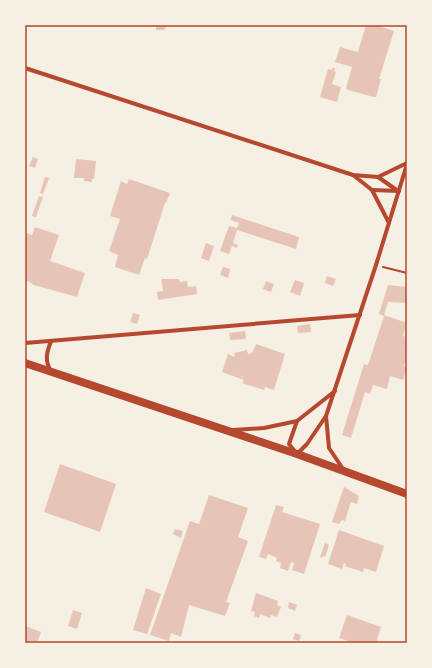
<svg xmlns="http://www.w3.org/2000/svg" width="432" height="668" font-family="'Golos Text',sans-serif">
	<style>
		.building { fill: #e6c5b7 }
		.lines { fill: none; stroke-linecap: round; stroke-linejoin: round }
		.path { stroke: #b5482f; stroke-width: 2 }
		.minor { stroke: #b5482f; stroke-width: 4 }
		.secondary { stroke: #b5482f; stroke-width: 8 }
		.neatline { fill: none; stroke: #b5482f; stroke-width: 1.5 }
	</style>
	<rect width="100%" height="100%" fill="#f6efe4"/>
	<!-- building -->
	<g class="building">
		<path d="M156 25H166V27L164 30H156Z"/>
		<path d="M366 25H376L394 31 379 79H381L376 97H374L348 90 346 88 352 67 335 62 340 47 358 52Z"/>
		<path d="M332 68H335L334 71 336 72 332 84 341 87 337 102 320 97 328 69 332 70Z"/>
		<path d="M33 157 38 159 35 168 29 166Z"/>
		<path d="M76 159 96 161 94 179H92V182L84 181V178H74Z"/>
		<path d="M45 177 49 178 43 194 40 193Z"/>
		<path d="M129 179 170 193 166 203H165L147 259 145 258 139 275 115 267 118 255 109 251 120 219 110 216 121 181 127 184Z"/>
		<path d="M39 196 43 197 36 217 32 216Z"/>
		<path d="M232 215 299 237 296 249 237 230 233 243 238 245 237 248 232 246 229 254 220 251 229 226 237 228 239 223 231 220Z"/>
		<path d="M35 227 59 235 50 261 85 273 77 297 34 285 28 281 25 284V240L27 233 32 235Z"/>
		<path d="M206 243 214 246 209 261 201 258Z"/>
		<path d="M223 267 230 269 228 278 220 275Z"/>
		<path d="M327 276 336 279 333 286 325 283Z"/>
		<path d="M161 279H179L180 282 187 281 188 287 196 286 197 294 158 300 157 292 163 291Z"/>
		<path d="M295 280 304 283 300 296 290 292Z"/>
		<path d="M266 281 274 284 271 292 263 289Z"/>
		<path d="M388 285 407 287V303L388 302 384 315 407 323 403 336 407 337V355L404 366 407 368 403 380 390 376 387 389 373 385 370 394 365 392 351 438 342 435 364 364 368 365 384 316 379 314Z"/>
		<path d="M133 313 140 315 137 324 130 322Z"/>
		<path d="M310 324 311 332 298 333 297 326Z"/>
		<path d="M245 331 246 339 230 340 229 333Z"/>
		<path d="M256 344 285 354 274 390 265 387 264 390 242 383 244 380 222 372 228 354 235 357 234 353 247 350 248 354 252 353Z"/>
		<path d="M60 464 116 484 100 532 44 512Z"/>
		<path d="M344 487 359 496 357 504 351 502 345 521 342 520 339 524 332 522Z"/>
		<path d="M209 495 248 508 238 537 248 541 226 602 230 603 225 616 189 605 181 637 171 633 169 641 150 635 190 521 199 524Z"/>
		<path d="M276 505 284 507 282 512 320 524 304 574 292 570 294 563 291 562 288 571 280 568 281 563 276 561 277 558 268 554 266 559 259 557Z"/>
		<path d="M175 529 183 531 181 538 173 534Z"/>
		<path d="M339 530 384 546 376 572 364 568 363 572 345 566 346 564 344 563 342 569 328 564Z"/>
		<path d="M325 543 329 545 325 557 323 556 322 558 320 557Z"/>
		<path d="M146 588 161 594 147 634 133 630Z"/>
		<path d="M256 593 278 601 277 605 281 607 277 617 271 615 270 618 260 614 259 618 254 616 255 612 251 611Z"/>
		<path d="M289 602 297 605 295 611 288 608Z"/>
		<path d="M73 610 82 613 77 629 68 626Z"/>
		<path d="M347 615 381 627 376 643H355L339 638Z"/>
		<path d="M25 626 41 632 37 643H25Z"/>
		<path d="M295 633 301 635 299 641 293 639Z"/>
	</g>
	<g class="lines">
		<!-- path -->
		<path class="path" d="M383 267 407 273"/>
		<!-- minor -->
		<g class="minor">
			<path d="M25 68 353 175 378 177 407 163"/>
			<path d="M353 175 372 190 389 223"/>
			<path d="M378 177 398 191"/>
			<path d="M372 190 399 191"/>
			<path d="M25 343 360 315"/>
			<path d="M51 371C44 360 47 352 51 341"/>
			<path d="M297 421 289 444 297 454 307 444 326 416"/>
			<path d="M233 430 264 428 297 421 335 391"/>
			<path d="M343 469 329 448 326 416 376 265 407 164"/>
		</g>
		<!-- secondary -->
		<path class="secondary" d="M25 363 297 454 407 494"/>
	</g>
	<!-- border -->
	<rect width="432" height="668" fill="none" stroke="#f6efe4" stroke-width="52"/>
	<rect x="26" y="26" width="380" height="616" class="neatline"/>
</svg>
